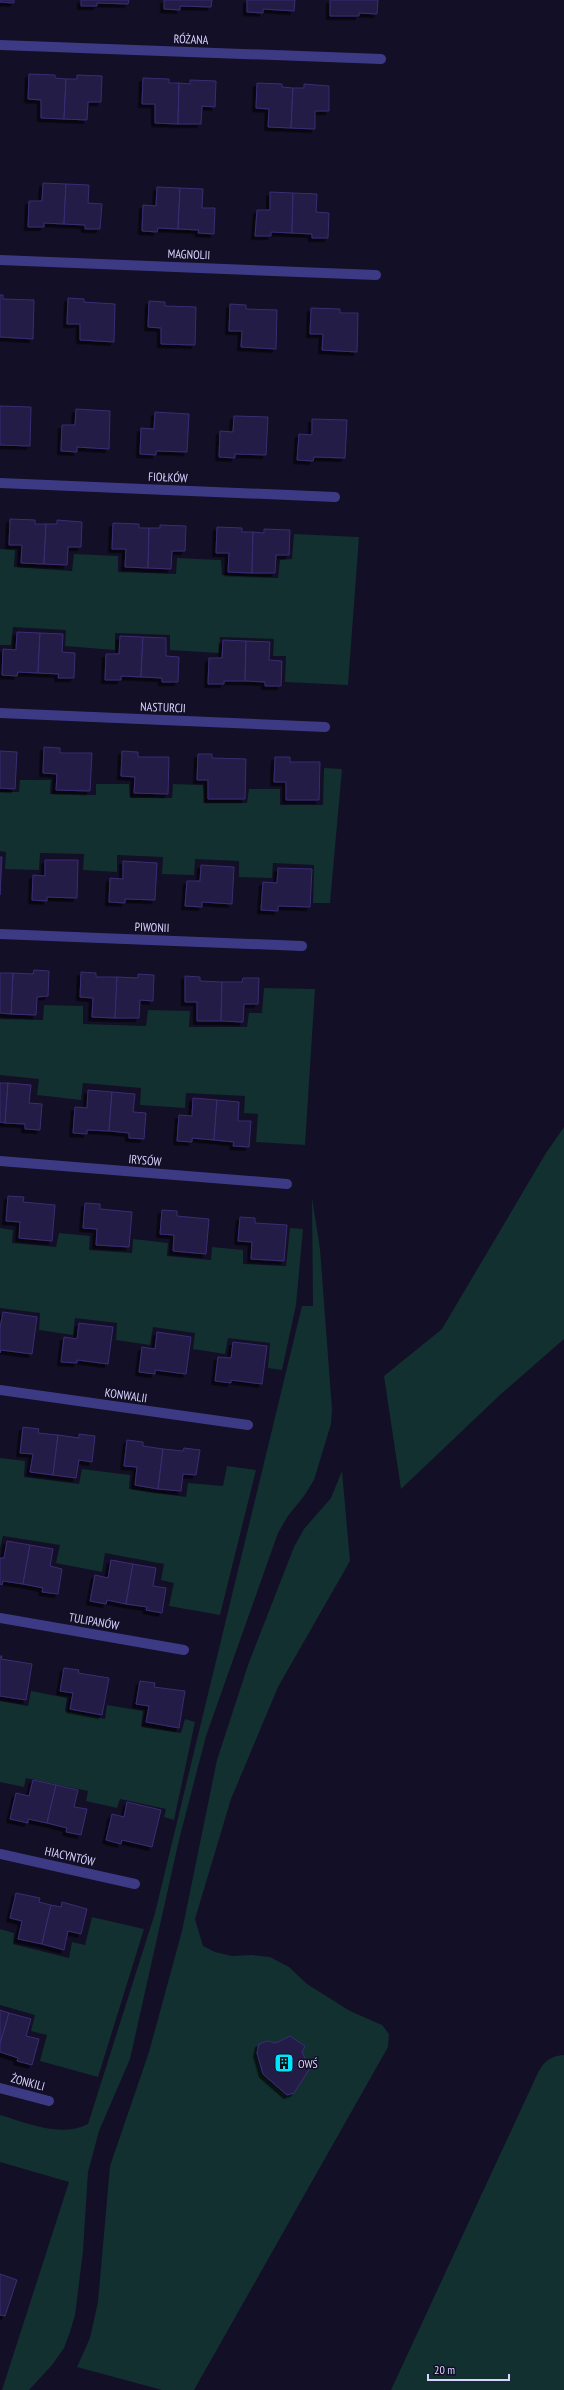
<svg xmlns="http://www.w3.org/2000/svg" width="564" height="2390" font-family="'PT Sans Narrow',sans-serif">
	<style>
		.green { fill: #12302f }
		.building { fill: #241b47; stroke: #3b2d73; filter: url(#shadow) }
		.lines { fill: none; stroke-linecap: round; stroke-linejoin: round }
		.street { stroke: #3d3a85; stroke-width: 10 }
		.labels { text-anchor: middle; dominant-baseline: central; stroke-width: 3; stroke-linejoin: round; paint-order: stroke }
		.street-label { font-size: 12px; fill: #d9d4ff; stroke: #130f26 }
		.poi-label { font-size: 12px; fill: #d9d4ff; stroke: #130f26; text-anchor: start }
	</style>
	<defs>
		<filter id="shadow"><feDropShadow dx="-3.5" dy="3.5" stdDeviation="0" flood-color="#0009"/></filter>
	</defs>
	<rect width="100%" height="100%" fill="#130f26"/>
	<!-- green -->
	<g class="green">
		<path d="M294 534 359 537 348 685 285 682 286 656H273L274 639 220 637 219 653 170 650V635L115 633V650L65 646 66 630 13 627 11 645H0V549L15 550 14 567 72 571 74 554 118 556V572L176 574 177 558 221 560 222 575 278 578 280 560 292 559Z"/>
		<path d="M324 768 342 769 330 903H313L314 865 273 863 272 878 239 877V861L195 859 194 875 162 874 163 857 117 855V872L83 870 84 854 40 853 39 870 5 869 6 852 0 851V792H19L20 780H51L50 794 96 795V784H129L130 798H172L173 784 203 785 204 803H247L249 789H280V805H323Z"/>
		<path d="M264 988 315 989 305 1145 256 1142 258 1114 244 1113 245 1096 186 1093 185 1108 140 1105 141 1088 83 1083 81 1100 37 1095 39 1079 0 1075V1019L43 1020 44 1005 83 1006V1024L146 1026 148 1010 190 1011 189 1027H247L249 1013H262Z"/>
		<path d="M564 1127V1339L501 1394 401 1489 384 1376 442 1329 546 1153Z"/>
		<path d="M312 1198 320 1249 332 1409 331 1424 314 1480 304 1496 288 1516 278 1533 206 1736 179 1840 130 2059 99 2131 88 2172 83 2251 75 2315 70 2332 64 2348 52 2365 29 2390H2L69 2182 0 2162V2115C28 2123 60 2138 88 2124L155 1913 302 1306H313Z"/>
		<path d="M0 1228 13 1230 12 1243 56 1247 59 1233 90 1236 89 1250 132 1253 133 1239 168 1243 167 1256 211 1260 212 1247 243 1250V1264L286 1266 290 1228 303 1229 296 1305 282 1370 268 1368 270 1343 228 1338 225 1354 193 1349 195 1333 153 1327 150 1345 116 1340 117 1323 75 1318 73 1335 39 1330 40 1313 0 1308Z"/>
		<path d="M0 1458 25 1461 24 1477 79 1484 82 1469 130 1475 129 1489 186 1497 188 1483 223 1486 227 1466 256 1470 220 1615 169 1606 174 1583 161 1580 164 1564 105 1553 102 1572 56 1563 60 1545 3 1536 0 1548Z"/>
		<path d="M342 1471 350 1561 278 1687 231 1799 195 1919 203 1946 215 1952 232 1956 252 1955 270 1957 289 1967 307 1984 350 2011 382 2025 389 2034 388 2047 194 2390H162L77 2367 90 2338 98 2302 110 2166 149 2052 182 1931 217 1760 248 1665 294 1547 304 1529 331 1498Z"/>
		<path d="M31 1691 67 1698 65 1711 105 1719 107 1705 143 1711 141 1727 181 1733 185 1719 195 1722 174 1820 164 1817 166 1809 120 1799 117 1808 86 1801 88 1791 26 1778 24 1787 0 1782V1701L28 1706Z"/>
		<path d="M92 1917 144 1929 98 2077 40 2061 47 2035 31 2031 35 2015 0 2005V1929L14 1933 13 1944 69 1958 72 1942 85 1945Z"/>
		<path d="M564 2055V2390H391L536 2077C542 2064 548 2056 564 2055Z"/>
	</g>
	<!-- building -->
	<g class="building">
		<path d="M0 0H14V3L0 2Z"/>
		<path d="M81 0H129L128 4 97 3V6H81Z"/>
		<path d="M164 0H212L211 7 180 6V10L164 9Z"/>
		<path d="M247 0H295L294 11 263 9V13L247 12Z"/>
		<path d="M330 0H378L377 14 359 13V16H330Z"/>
		<path d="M29 74 55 75V78L66 79 64 119 41 118V100L28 99Z"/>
		<path d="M77 75 102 76 101 102H88L87 120 64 119 66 79H77Z"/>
		<path d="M143 78 169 79V83H179L178 124 155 123V104H142Z"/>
		<path d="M190 80 216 81 215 107 202 106 201 124H178L179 83 190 84Z"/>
		<path d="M257 83 282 84V87L293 88 291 128 268 127 269 109 256 108Z"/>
		<path d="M304 84 329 86V111H315V129L291 128 293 88H304Z"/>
		<path d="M43 183 66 184 64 224 44 223V227H28L29 201H42Z"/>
		<path d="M66 184 89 185 88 203 102 204 100 229H85V225L64 224Z"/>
		<path d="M157 187 180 188 178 229 158 228 157 232 142 231 143 205 156 206Z"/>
		<path d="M180 188 203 189 202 208H215L214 234 198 233 199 230 178 229Z"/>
		<path d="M270 192 293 193 292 233 271 232V236H255L257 210H270Z"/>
		<path d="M293 193 317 194 316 212 329 213 328 238H312V234L292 233Z"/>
		<path d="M0 295H3V299L34 300 33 339 0 337Z"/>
		<path d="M68 298 84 299V302L115 304 114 342 80 340V324H67Z"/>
		<path d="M149 301 165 302V306L196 307 195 345 161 344V328L148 327Z"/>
		<path d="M230 304 246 305V309L277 310 276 349 241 347 242 331H229Z"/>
		<path d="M311 308 340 309V313H358L357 352 322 350 323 334H310Z"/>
		<path d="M0 406 31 407 30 446 0 445Z"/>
		<path d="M76 409 110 411 109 449 77 447V452L61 451 62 425H75Z"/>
		<path d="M155 412 189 414 187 452 156 451V455L140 454 141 428 154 429Z"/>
		<path d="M234 416 268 417 266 455 235 454V458L219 457 220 431 233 432Z"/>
		<path d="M312 419 347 420 345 458 314 457 313 461 297 460 299 434 312 435Z"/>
		<path d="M10 519 35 520V524H46L44 564 21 563 22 545H9Z"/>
		<path d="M57 520 82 522 81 547H68L67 565 44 564 46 524H57Z"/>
		<path d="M113 523 139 524V528H149L148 568 125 567 126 549H112Z"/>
		<path d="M160 525 186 526 185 551H172L171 569 148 568 149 528H160Z"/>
		<path d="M217 527 242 528V532H253L252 573 228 572 229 553H216Z"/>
		<path d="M264 529 290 530 289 555H276L275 573H252L253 532 264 533Z"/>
		<path d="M17 632 40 633 38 673 18 672 17 676 2 675 3 649 16 650Z"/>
		<path d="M40 633 63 634 62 652 75 653 74 678H58L59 674 38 673Z"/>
		<path d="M120 636 143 637 141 677 121 676V680H105L106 654H119Z"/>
		<path d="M143 637 166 638V656L179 657 178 682H162V678L141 677Z"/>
		<path d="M223 640 246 641 245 681H224V684H208L209 658H222Z"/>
		<path d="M246 641 270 642 269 660 282 661 281 686H265V682L245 681Z"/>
		<path d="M44 747 60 748V753H92L90 791 56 790 57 774 43 773Z"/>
		<path d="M0 751 17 752 15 789 0 788Z"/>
		<path d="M122 751 138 752V757H169L168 794 134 793 135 777 121 776Z"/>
		<path d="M198 754H212V758L246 759 245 799H208V780H197Z"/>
		<path d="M275 757H290V762H320L319 800H286V782H274Z"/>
		<path d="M0 857H2L0 895Z"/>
		<path d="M45 860H78L77 898 47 897V901L32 900 33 875 45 876Z"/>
		<path d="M123 861 157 863 155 900 125 899V903L109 902 110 878 123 879Z"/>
		<path d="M201 865 234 867 232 904 202 902V907L185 906 187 881H200Z"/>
		<path d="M278 868 312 869 310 907 278 906V911L261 910 263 882 277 883Z"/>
		<path d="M34 970 49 971 48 996 37 997 36 1015 11 1014 13 973 33 974Z"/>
		<path d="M81 972 96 973V977H117L115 1018 92 1017 93 998 80 997Z"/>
		<path d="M0 973H13L11 1014 0 1013Z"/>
		<path d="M138 974 154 975 153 1001 140 1000 139 1018H115L117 977 138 978Z"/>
		<path d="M185 976 200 977V981L222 982 221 1021H197V1002H185Z"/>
		<path d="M243 978H259L258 1004H244L243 1022 221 1021 222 982H242Z"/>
		<path d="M0 1083H8L5 1123 0 1122Z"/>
		<path d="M8 1083 31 1085 29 1103 42 1104 40 1130 25 1129V1124L5 1123Z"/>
		<path d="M88 1090 112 1092 109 1131 87 1130V1134L73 1133 75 1107 87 1108Z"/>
		<path d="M112 1092 135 1094 133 1112 146 1113 144 1139 129 1138V1133L109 1131Z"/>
		<path d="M193 1098 217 1100 214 1140 192 1138V1142L177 1141 179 1115 192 1116Z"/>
		<path d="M217 1100 239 1102 238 1121H251L249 1147 233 1146 234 1142 214 1140Z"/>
		<path d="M8 1196 24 1197 23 1202 55 1205 52 1241 19 1238 20 1222 6 1221Z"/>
		<path d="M85 1203 100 1204V1209L132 1212 129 1247 96 1245 97 1229 83 1228Z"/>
		<path d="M162 1210 177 1211V1216L209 1219 206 1254 173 1251 174 1235 160 1234Z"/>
		<path d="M240 1217 255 1218V1223L287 1225 284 1261 251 1259 252 1242 238 1241Z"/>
		<path d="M3 1312 37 1317 32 1354 1 1350 0 1353V1328Z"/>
		<path d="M79 1323 113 1327 108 1364 77 1360V1363L61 1362 64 1337 77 1339Z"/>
		<path d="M157 1332 191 1337 186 1374 155 1370V1374L139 1372 142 1347 155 1349Z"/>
		<path d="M233 1342 267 1346 262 1384 231 1380V1383L215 1381 218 1357 231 1358Z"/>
		<path d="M23 1427 39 1429 38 1433 58 1435 53 1475 30 1472 33 1454 20 1453Z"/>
		<path d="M79 1434 95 1436 92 1462 79 1460 76 1478 53 1475 58 1435 79 1438Z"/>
		<path d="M127 1440 143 1442V1446L163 1449 158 1489 135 1485 137 1467 124 1466Z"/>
		<path d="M184 1448 200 1450 196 1475 183 1474 181 1491 158 1489 163 1449 183 1451Z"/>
		<path d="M7 1541 30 1545 23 1584 3 1581 2 1585 0 1584V1558H4Z"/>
		<path d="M30 1545 53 1549 50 1566 62 1569 58 1594 42 1592 43 1588 23 1584Z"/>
		<path d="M111 1560 133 1564 126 1604 107 1600 106 1604 90 1601 95 1575 108 1578Z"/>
		<path d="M133 1564 156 1568 153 1586 166 1588 162 1613 146 1610 147 1607 126 1604Z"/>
		<path d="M0 1656H2L1 1659 32 1664 26 1700 0 1696Z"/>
		<path d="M64 1668 79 1670 78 1673 109 1678 102 1715 70 1709 73 1693 60 1691Z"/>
		<path d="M140 1681 155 1683 154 1687 185 1691 179 1728 146 1722 149 1706 136 1704Z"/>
		<path d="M33 1780 56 1785 47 1823 28 1819V1823L10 1819 16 1793 29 1796Z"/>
		<path d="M56 1785 78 1790 74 1807 87 1809 81 1835 66 1832 67 1828 47 1823Z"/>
		<path d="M127 1802 161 1810 152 1847 122 1840 121 1844 106 1840 112 1814 124 1817Z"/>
		<path d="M16 1893 40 1898 39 1902 51 1905 42 1944 18 1939 22 1921 10 1918Z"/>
		<path d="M62 1902 87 1909 81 1934 68 1931 64 1950 42 1944 51 1905 61 1907Z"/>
		<path d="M0 2010 9 2013 0 2044Z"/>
		<path d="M9 2013 31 2019 26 2036 39 2039 32 2065 17 2061 18 2058 0 2052V2044Z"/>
		<path d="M290 2036 305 2046 302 2052 310 2068 294 2093 287 2095 263 2074 257 2053 259 2044 267 2041 276 2043Z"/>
		<path d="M0 2274 17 2280 5 2316 0 2315Z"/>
	</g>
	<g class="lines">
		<!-- street -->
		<g class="street">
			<path d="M0 45 381 59"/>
			<path d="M0 260 376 275"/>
			<path d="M0 483 335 497"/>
			<path d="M0 713 325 727"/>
			<path d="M0 934 302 946"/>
			<path d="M0 1161 287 1184"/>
			<path d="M0 1390 248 1425"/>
			<path d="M0 1618 184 1650"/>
			<path d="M0 1854 135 1884"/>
			<path d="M0 2088 49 2101"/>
		</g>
	</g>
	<!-- icons -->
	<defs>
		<g id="building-square" transform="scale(1)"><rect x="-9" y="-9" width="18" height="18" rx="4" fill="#00e5ff" stroke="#130f26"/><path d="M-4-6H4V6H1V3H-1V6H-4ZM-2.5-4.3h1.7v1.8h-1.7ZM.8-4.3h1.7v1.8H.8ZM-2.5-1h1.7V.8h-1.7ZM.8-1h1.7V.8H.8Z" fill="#111"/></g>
	</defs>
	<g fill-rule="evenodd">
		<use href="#building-square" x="284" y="2063"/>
	</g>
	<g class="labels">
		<!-- street labels -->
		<g class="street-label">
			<text transform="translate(191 39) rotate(2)">RÓŻANA</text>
			<text transform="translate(189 254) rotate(2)">MAGNOLII</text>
			<text transform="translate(168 477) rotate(2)">FIOŁKÓW</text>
			<text transform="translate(163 707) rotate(2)">NASTURCJI</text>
			<text transform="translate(152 927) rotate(2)">PIWONII</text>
			<text transform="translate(145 1160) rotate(5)">IRYSÓW</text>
			<text transform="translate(126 1395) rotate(8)">KONWALII</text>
			<text transform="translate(94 1621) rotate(10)">TULIPANÓW</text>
			<text transform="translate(70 1856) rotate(13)">HIACYNTÓW</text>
			<text transform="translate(28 2082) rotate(15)">ŻONKILI</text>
		</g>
		<!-- poi labels -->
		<g class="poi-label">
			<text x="298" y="2063">OWŚ</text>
		</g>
	</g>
	<!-- scale -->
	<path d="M428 2374v6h81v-6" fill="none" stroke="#d9d4ff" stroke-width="2"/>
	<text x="434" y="2374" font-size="12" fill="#d9d4ff" stroke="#130f26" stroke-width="3" paint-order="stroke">20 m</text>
</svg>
